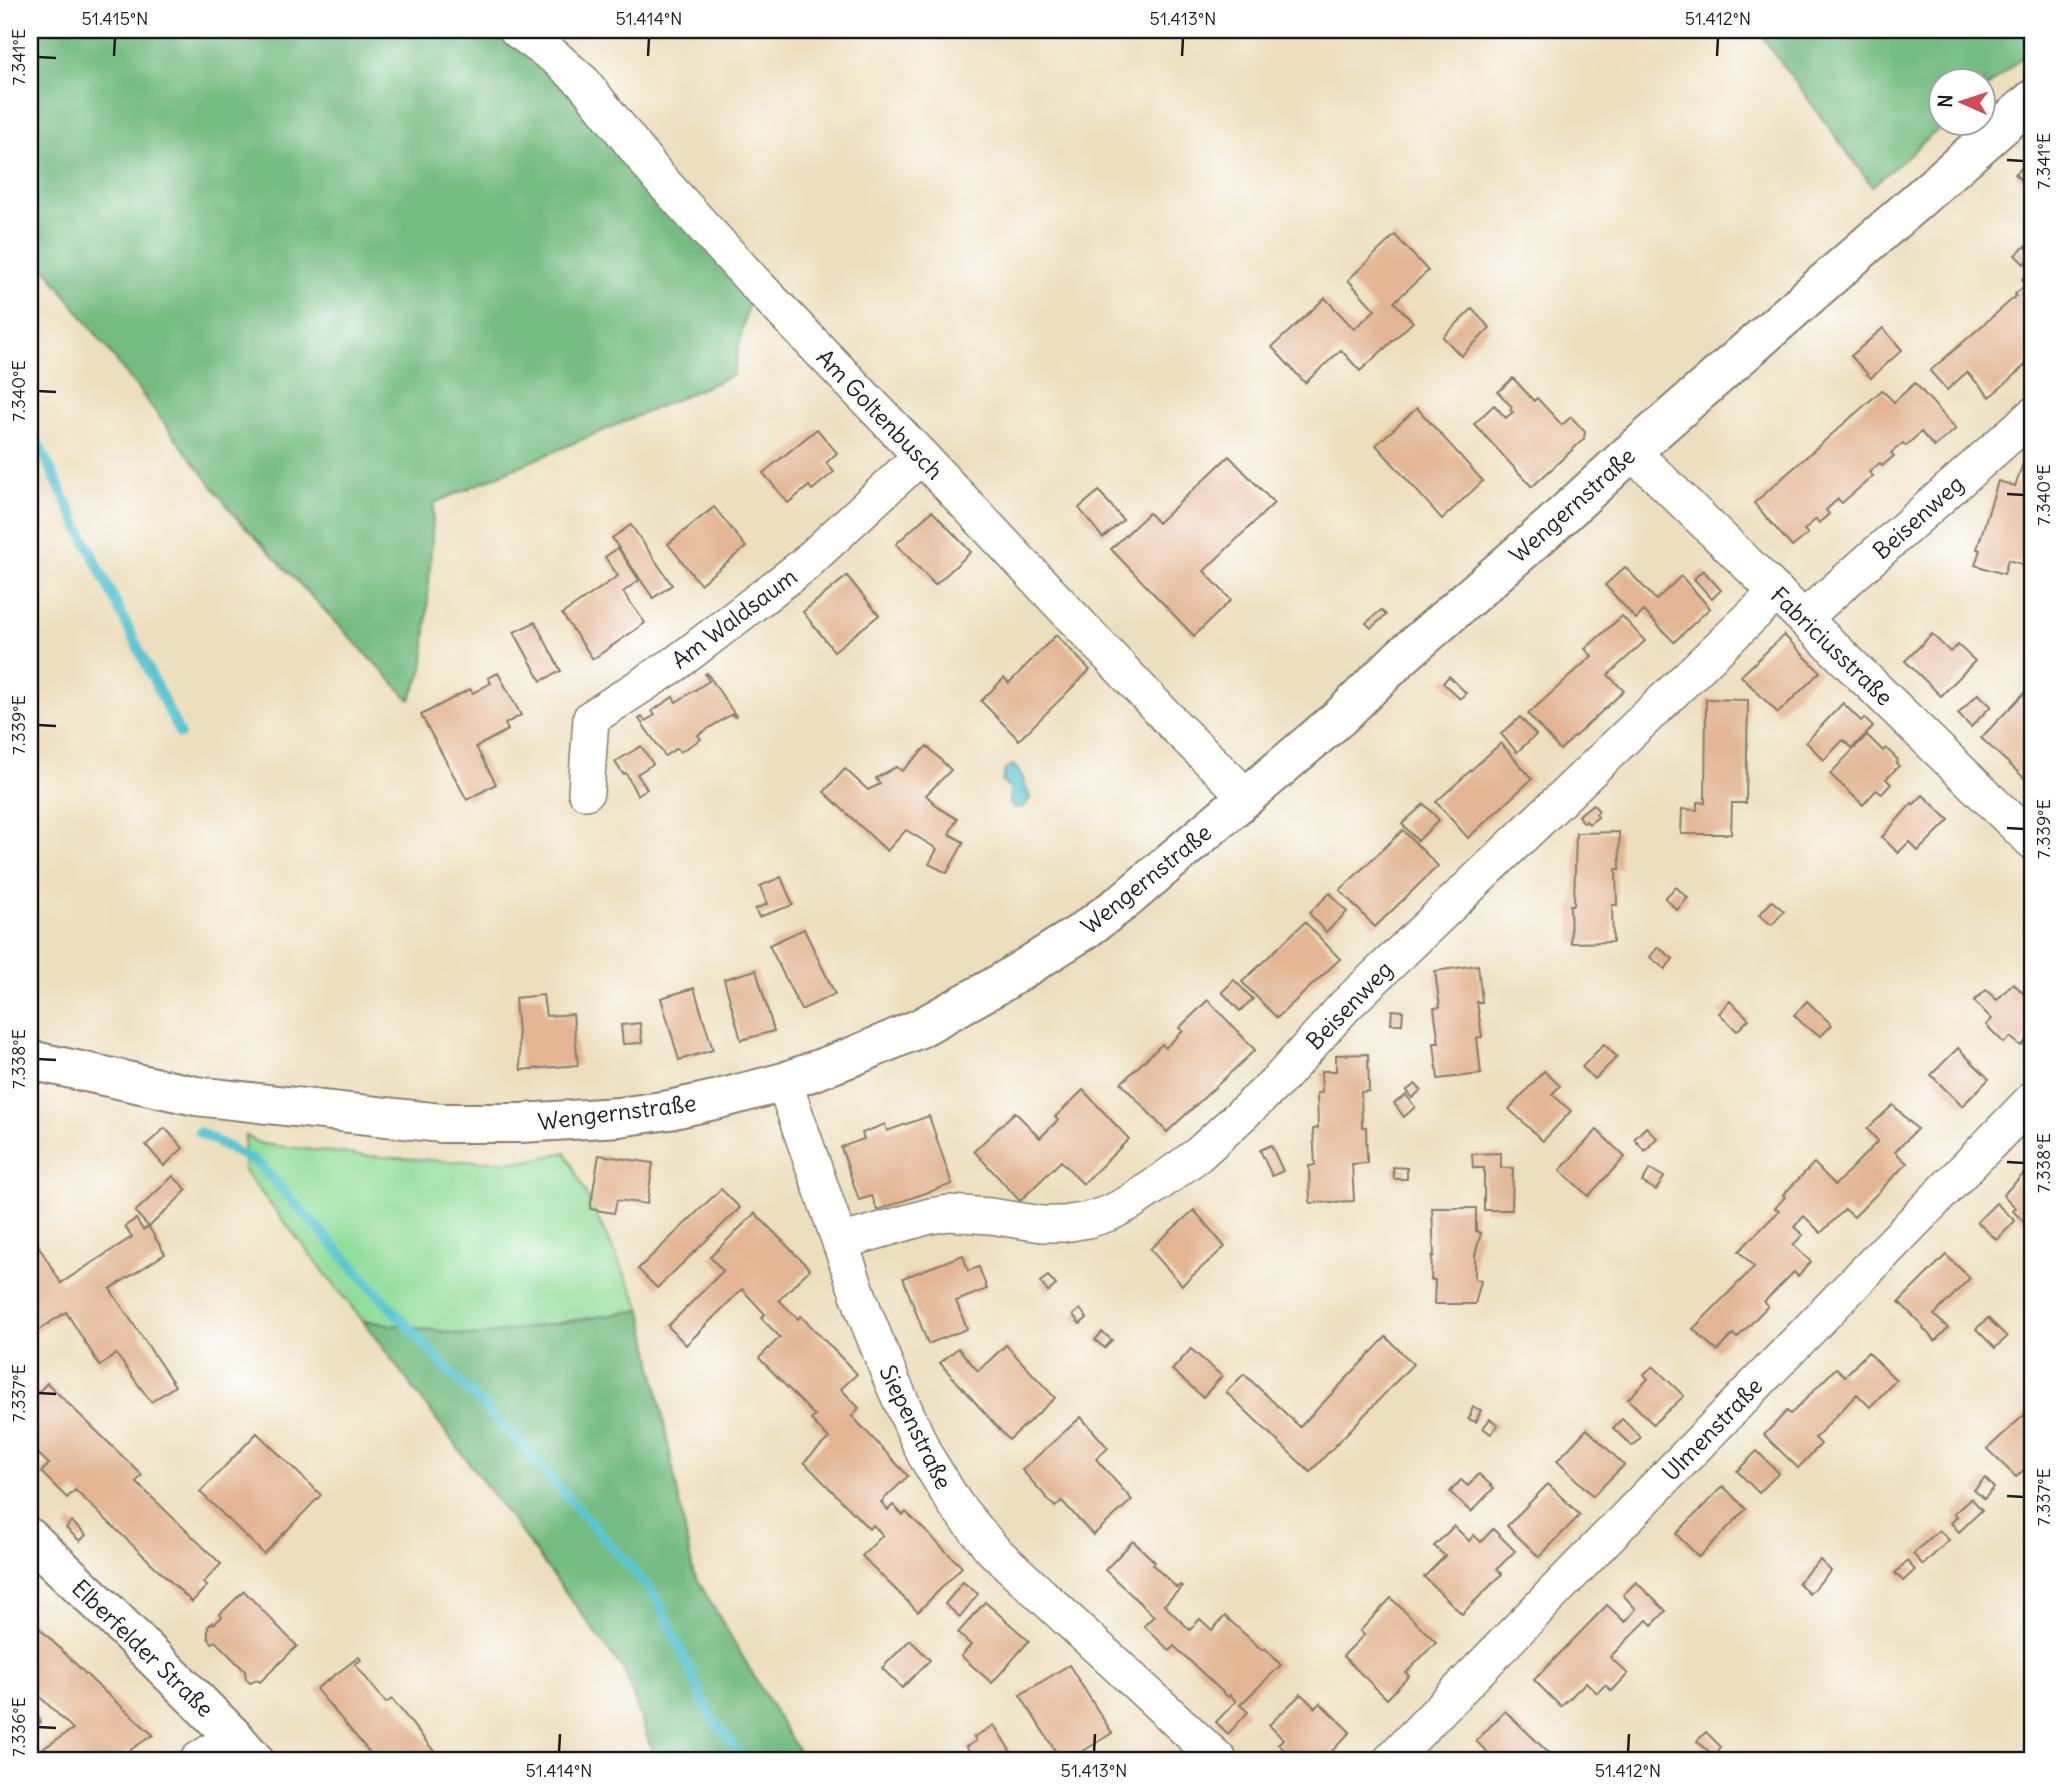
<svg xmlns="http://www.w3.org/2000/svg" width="2063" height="1790" font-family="Delius,sans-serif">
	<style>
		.green { fill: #91dd9a; stroke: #567c5b; stroke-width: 2 }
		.forest { fill: #74bc82; stroke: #486c4f; stroke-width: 2 }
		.water { fill: #5ac6d2; stroke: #3b7177; stroke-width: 2 }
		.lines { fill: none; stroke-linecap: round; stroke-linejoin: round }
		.stream { stroke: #5ac6d2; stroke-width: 10 }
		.building { fill: #e3b592 }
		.minor-casing { stroke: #847e6c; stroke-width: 38 }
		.major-casing { stroke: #847e6c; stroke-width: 42 }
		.minor { stroke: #fff; stroke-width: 35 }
		.major { stroke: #fff; stroke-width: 38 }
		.ticks { fill: none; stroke: #1c1c1c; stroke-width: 2.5 }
		.labels { text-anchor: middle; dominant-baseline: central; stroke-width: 5; stroke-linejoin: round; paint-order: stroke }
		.street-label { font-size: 23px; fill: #1c1c1c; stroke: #fff }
		.neatline { fill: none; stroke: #1c1c1c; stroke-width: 2.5 }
		.ticks-label { font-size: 18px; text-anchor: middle; fill: #1c1c1c }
	</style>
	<rect width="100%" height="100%" fill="#fff"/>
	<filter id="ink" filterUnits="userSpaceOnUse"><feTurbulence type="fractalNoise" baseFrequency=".0143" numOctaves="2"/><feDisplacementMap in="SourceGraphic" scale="14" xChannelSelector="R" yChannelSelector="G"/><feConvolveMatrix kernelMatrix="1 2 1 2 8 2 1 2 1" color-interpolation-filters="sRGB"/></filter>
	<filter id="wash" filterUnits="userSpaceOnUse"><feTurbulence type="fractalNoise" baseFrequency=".00686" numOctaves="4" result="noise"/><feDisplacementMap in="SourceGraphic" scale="28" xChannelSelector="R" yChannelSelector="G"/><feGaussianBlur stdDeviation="1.57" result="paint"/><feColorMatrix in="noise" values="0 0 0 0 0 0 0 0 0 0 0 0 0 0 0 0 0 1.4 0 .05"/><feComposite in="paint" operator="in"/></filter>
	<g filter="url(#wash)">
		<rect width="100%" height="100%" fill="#ecdfbd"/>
		<!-- green -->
		<path class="green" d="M245 1135 261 1144 366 1156 447 1161H528L566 1152 642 1310 476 1336 363 1321 244 1171Z"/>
		<!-- forest -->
		<g class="forest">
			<path d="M30 30H496L559 78 752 284 733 375 434 503 424 662 421 675 410 700 236 517 30 248Z"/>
			<path d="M1759 30H2033V47L1983 91 1982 80H1940V122L1946 123 1872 186 1766 42Z"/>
			<path d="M642 1310 693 1572 803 1760H655L625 1672 363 1321 476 1336Z"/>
		</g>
		<!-- water -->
		<path class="water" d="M1013 765C1024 775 1024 785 1030 798L1023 807 1013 808 1010 801V789L1002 782 1005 770Z"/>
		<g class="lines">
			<!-- stream -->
			<g class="stream">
				<path d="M30 427 180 734"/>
				<path d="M199 1132 259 1164 443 1365 521 1445 649 1588 663 1610 710 1716 745 1760"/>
			</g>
		</g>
		<g id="blocks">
			<!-- building -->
			<g class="building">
				<path d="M2028 162 2033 169V195L2015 174Z"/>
				<path d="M1395 235 1428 271 1394 302 1413 322 1360 371 1341 350 1305 383 1272 347 1325 298 1354 329 1375 310 1348 280Z"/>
				<path d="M2025 246 2033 255 2024 264 2015 255Z"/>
				<path d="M2033 270V358L1990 397 1967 372 1947 390 1930 371 2016 296 2015 294 2027 284 2022 279Z"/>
				<path d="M1472 309 1490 328 1461 356 1443 337Z"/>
				<path d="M1883 328 1902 350 1871 378 1851 356Z"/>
				<path d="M1513 378 1534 401 1537 398 1562 425 1571 417 1585 432 1584 439 1532 487 1474 424 1494 405 1506 418 1513 412 1510 410 1512 407 1498 392Z"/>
				<path d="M1915 383 1956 429 1934 447 1921 432 1906 446 1903 443 1891 453 1894 456 1882 466 1880 463 1869 472 1873 476 1842 503 1838 499 1826 510 1829 514 1819 523 1816 519 1804 530 1808 534 1792 547 1754 503 1882 390 1894 402Z"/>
				<path d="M1417 408 1483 481 1442 519 1376 445Z"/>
				<path d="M817 429 837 453 826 463 834 472 812 490 809 486 788 503 763 473Z"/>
				<path d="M1229 456 1274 503 1204 571 1231 600 1194 636 1111 549 1149 513 1158 523Z"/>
				<path d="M2025 458 2033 460V539L2025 565 2008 560 2004 574 1975 565 1980 550 1977 549 1998 481 2015 486Z"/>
				<path d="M1099 491 1123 520 1103 538 1079 508Z"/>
				<path d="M714 507 746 547 700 584 668 544Z"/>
				<path d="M932 511 971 552 935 585 896 544Z"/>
				<path d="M631 525 672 585 653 598 612 538Z"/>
				<path d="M618 548 639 580 623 592 645 623 593 659 562 614 618 576 605 557Z"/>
				<path d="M1625 567 1656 600 1681 576 1710 608 1674 642 1644 611 1636 619 1605 585Z"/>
				<path d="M1703 570 1721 590 1712 599 1694 579Z"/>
				<path d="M847 576 879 615 834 651 803 612Z"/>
				<path d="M1381 610 1386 615 1371 628 1366 623Z"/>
				<path d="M1622 616 1645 641 1608 675 1624 691 1560 750 1528 714 1592 656 1585 649Z"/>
				<path d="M535 622 561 671 541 681 514 632Z"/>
				<path d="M1932 634 1950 652 1958 645 1975 661 1941 696 1905 661Z"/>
				<path d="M1056 635 1090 670 1019 740 981 701 1004 678 1009 683Z"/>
				<path d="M1784 635 1820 672 1778 713 1741 676Z"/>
				<path d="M498 673 521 715 505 724 508 730 476 747 496 784 467 800 421 715 470 689 473 693 491 683 488 678Z"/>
				<path d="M707 673 736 716 734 717 732 714 698 735 701 739 680 752 677 748 665 756 639 719 642 717 645 721 655 715 652 711 673 697 676 702 709 681 705 674Z"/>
				<path d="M1449 676 1466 693 1460 699 1443 683Z"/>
				<path d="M2026 691 2033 698V786L1981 738Z"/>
				<path d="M1978 694 1991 706 1971 727 1958 714Z"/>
				<path d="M1706 699 1748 700 1746 803H1732L1731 834H1681L1682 809 1697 810V802L1705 803Z"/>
				<path d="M1843 703 1861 721 1864 718 1873 727 1852 748 1843 740 1824 760 1806 742Z"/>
				<path d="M1520 717 1536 735 1517 752 1501 734Z"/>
				<path d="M1867 735 1883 751 1886 748 1898 760 1896 763 1899 766 1886 779 1891 784 1882 794 1876 790 1863 805 1830 774Z"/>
				<path d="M1501 743 1532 779 1468 838 1436 802Z"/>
				<path d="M641 746 653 764 637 774 647 789 637 795 626 773 623 774 615 762Z"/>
				<path d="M927 746 951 770 926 795 939 808 957 819 949 834 964 842 947 873 929 864 937 849 906 830 887 851 824 792 845 769 868 790 880 784 876 778 896 767 902 771Z"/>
				<path d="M1923 795 1949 820 1918 851 1909 842 1898 853 1882 837 1912 803 1913 805Z"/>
				<path d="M1424 804 1439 820 1418 841 1402 824Z"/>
				<path d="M1593 804 1599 811 1596 814 1598 817 1589 824 1586 821 1584 823 1578 816Z"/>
				<path d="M1403 830 1438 866 1375 927 1340 890Z"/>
				<path d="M1619 832 1620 869H1616L1617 905H1612L1613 942 1571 943 1570 905H1574L1576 833Z"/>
				<path d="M781 877 793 905 759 917 755 909 767 904 760 886Z"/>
				<path d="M1676 887 1688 898 1677 910 1665 898Z"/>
				<path d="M1330 893 1347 912 1326 932 1309 913Z"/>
				<path d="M1772 901 1784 911 1772 925 1759 915Z"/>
				<path d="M1305 922 1340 959 1277 1018 1242 982Z"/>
				<path d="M804 929 835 994 801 1010 769 945Z"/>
				<path d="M1658 947 1673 959 1665 969 1650 957Z"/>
				<path d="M1478 965 1482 1002H1477L1482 1037 1477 1038 1481 1074 1438 1079 1434 1043H1439L1434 1008 1440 1007 1435 971Z"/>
				<path d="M756 970 774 1031 741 1040 724 979Z"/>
				<path d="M1234 980 1253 999 1240 1011 1222 992Z"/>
				<path d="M2013 983 2033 1003V1033L2021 1046 2010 1037 2004 1043 1986 1025 1992 1019 1974 1001 1986 990 1997 1000Z"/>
				<path d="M694 988 713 1050 679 1060 661 998Z"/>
				<path d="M543 995 546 1016 573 1014 578 1065 521 1070 515 998Z"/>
				<path d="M1208 1000 1255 1050 1167 1132 1121 1083 1162 1044 1165 1048 1183 1031 1179 1028Z"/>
				<path d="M1730 1001 1749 1019 1737 1031 1719 1013Z"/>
				<path d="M1807 1001 1832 1025 1821 1036 1805 1026 1794 1015Z"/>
				<path d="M1392 1010 1403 1011 1402 1024H1391Z"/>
				<path d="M640 1023 642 1043 623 1044 621 1025Z"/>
				<path d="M1604 1044 1617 1057 1595 1079 1582 1067Z"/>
				<path d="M1958 1048 1989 1079 1962 1106 1931 1075Z"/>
				<path d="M1368 1054 1369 1091 1361 1092 1362 1127H1366L1367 1163 1352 1164 1354 1201 1310 1203 1309 1166 1315 1165 1313 1129 1318 1128 1317 1093H1322L1321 1071H1336V1055Z"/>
				<path d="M1544 1071 1560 1086 1552 1094 1571 1111 1543 1141 1509 1109Z"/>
				<path d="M1415 1084 1421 1090 1412 1098 1406 1091Z"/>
				<path d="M1083 1090 1129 1139 1083 1184 1061 1161 1020 1201 974 1151 1015 1112 1040 1138 1058 1120 1055 1117Z"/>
				<path d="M1406 1095 1415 1107 1404 1117 1394 1103Z"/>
				<path d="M1893 1105 1917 1129 1895 1152 1907 1163 1854 1217 1845 1209 1821 1233 1804 1216 1794 1227 1803 1235 1793 1245 1811 1262 1798 1276 1794 1272 1764 1302 1768 1306 1737 1338 1733 1334 1717 1351 1693 1329 1754 1267 1739 1251 1779 1211 1775 1208 1785 1197 1783 1195 1814 1163 1835 1185 1878 1141 1867 1129Z"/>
				<path d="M929 1116 952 1184 877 1210 872 1196 859 1200 841 1147 864 1139 862 1133 885 1124 887 1131Z"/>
				<path d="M1646 1127 1657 1138 1645 1151 1634 1139Z"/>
				<path d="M165 1128 183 1148 164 1166 146 1145Z"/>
				<path d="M1597 1130 1625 1157 1588 1196 1560 1170Z"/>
				<path d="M1271 1145 1283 1171 1272 1176 1260 1150Z"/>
				<path d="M1501 1153V1168H1513L1512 1210H1484V1168H1473L1472 1154Z"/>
				<path d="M599 1155 653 1163 647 1204 617 1200 614 1213 590 1209Z"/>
				<path d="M2033 1164V1221L2028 1226 2013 1211 2016 1208 2003 1195Z"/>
				<path d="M1393 1167 1407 1168V1179H1394Z"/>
				<path d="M1650 1169 1664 1177 1656 1190 1642 1182Z"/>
				<path d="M173 1176 187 1190 149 1227 165 1254 110 1289 175 1386 151 1402 116 1354 100 1366 66 1312 30 1336V1232L61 1283 132 1237 125 1226 136 1219 143 1230 149 1227 135 1212Z"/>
				<path d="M721 1189 740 1208 657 1288 638 1269Z"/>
				<path d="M1996 1203 2015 1221 1997 1240 1977 1222Z"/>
				<path d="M1432 1208H1476V1231L1481 1233 1475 1255V1279L1481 1281 1475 1304H1434L1435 1280H1431L1432 1256H1434Z"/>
				<path d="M1194 1210 1225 1247 1182 1285 1150 1249Z"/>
				<path d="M755 1213 810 1269 779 1300 798 1319 801 1316 857 1374 841 1389 859 1408 852 1416 908 1476 881 1502 888 1510 893 1505 903 1515 906 1512 962 1567 918 1612 862 1556 883 1535 873 1525 869 1529 804 1462 829 1438 811 1420 815 1416 759 1358 780 1337 761 1318 765 1314 742 1289 686 1345 668 1326 723 1271 710 1257Z"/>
				<path d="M963 1255 968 1271 979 1267 987 1289 956 1301 967 1329 928 1344 903 1278Z"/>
				<path d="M1946 1255 1970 1278 1934 1315 1948 1328 1935 1341 1923 1328 1924 1327 1899 1302Z"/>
				<path d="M1048 1276 1056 1285 1048 1292 1040 1282Z"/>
				<path d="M1080 1309 1087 1318 1080 1324 1073 1315Z"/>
				<path d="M1988 1318 2007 1337 1995 1348 1976 1329Z"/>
				<path d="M1102 1332 1112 1340 1105 1348 1095 1340Z"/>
				<path d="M1386 1337 1413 1364 1310 1472 1226 1392 1244 1374 1300 1427Z"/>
				<path d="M1006 1345 1055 1398 1009 1440 940 1363 958 1348 978 1371Z"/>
				<path d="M1191 1349 1222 1376 1203 1397 1172 1370Z"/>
				<path d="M1868 1352 1896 1380 1870 1407 1857 1394 1815 1438 1821 1444 1798 1468 1764 1435 1787 1411 1790 1414 1794 1411 1836 1368 1845 1376Z"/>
				<path d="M1653 1366 1684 1396 1653 1424 1628 1399 1648 1379 1644 1374Z"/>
				<path d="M47 1383 142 1475 136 1482 221 1564 203 1583 207 1586 192 1602 75 1490 67 1498 41 1472 49 1464 30 1446V1401Z"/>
				<path d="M1473 1407 1481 1410 1476 1422 1468 1419Z"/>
				<path d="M2033 1407V1461L2016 1477 1987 1449Z"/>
				<path d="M1081 1417 1108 1448 1096 1459 1132 1500 1093 1535 1062 1501 1055 1507 1022 1470Z"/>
				<path d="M1490 1419 1498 1425 1491 1434 1483 1428Z"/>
				<path d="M1622 1419 1641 1437 1632 1446 1613 1428Z"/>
				<path d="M1587 1429 1624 1465 1593 1496 1557 1461Z"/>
				<path d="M257 1433 321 1495 264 1554 200 1492Z"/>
				<path d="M1757 1451 1779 1473 1759 1493 1737 1471Z"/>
				<path d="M1479 1474 1494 1488 1471 1512 1450 1492 1461 1480 1468 1486Z"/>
				<path d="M1985 1478 1994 1488 1984 1499 1974 1490Z"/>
				<path d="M1548 1484 1580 1515 1539 1557 1507 1526Z"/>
				<path d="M1723 1486 1746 1509 1699 1557 1676 1534Z"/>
				<path d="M1971 1498 1982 1510 1959 1532 1951 1523 1957 1517 1954 1514Z"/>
				<path d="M71 1521 86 1535 80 1541 66 1528Z"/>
				<path d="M1454 1526 1469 1541 1474 1535 1481 1542 1493 1529 1515 1551 1497 1569 1502 1574 1462 1614 1424 1577 1445 1556 1434 1546Z"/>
				<path d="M1939 1530 1949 1540 1923 1565 1913 1554Z"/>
				<path d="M1133 1541 1155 1562 1153 1565 1177 1588 1180 1585 1182 1587 1164 1605 1190 1630 1200 1619 1212 1630 1225 1616 1262 1650 1265 1648 1281 1665 1240 1705 1248 1712 1228 1734 1216 1722 1236 1701 1230 1695 1228 1697 1174 1646 1170 1651 1144 1626 1154 1616 1105 1570Z"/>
				<path d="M1820 1560 1831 1571 1809 1594 1798 1582Z"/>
				<path d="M1907 1561 1915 1570 1903 1581 1895 1573Z"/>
				<path d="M963 1582 978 1594 960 1617 945 1604Z"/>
				<path d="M1636 1582 1666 1611 1652 1625 1647 1620 1610 1657 1628 1674 1612 1691 1605 1685 1597 1693 1586 1682 1561 1707 1534 1680 1607 1605 1625 1622 1636 1609 1623 1595Z"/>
				<path d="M244 1591 297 1646 260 1682 257 1680 250 1683 246 1679 245 1671 215 1641 212 1643 208 1638V1627L212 1622 214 1624 222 1617 220 1614Z"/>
				<path d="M1391 1598 1436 1642 1406 1673 1409 1676 1387 1699 1343 1656 1364 1635 1360 1631Z"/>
				<path d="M985 1602 1029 1641 992 1683 961 1656 971 1645 958 1633Z"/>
				<path d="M30 1619 94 1682 153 1735 115 1760H30V1757L73 1729 30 1687Z"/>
				<path d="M910 1640 930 1660 902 1688 882 1668Z"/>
				<path d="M359 1657 361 1660 355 1664 386 1703 392 1699 441 1760H376L316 1689Z"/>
				<path d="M1069 1665 1112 1733 1069 1760H1061L1020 1695Z"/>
				<path d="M1301 1694 1315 1708 1320 1703 1350 1732 1332 1751 1333 1752 1332 1760H1295L1278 1744 1283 1739 1269 1725Z"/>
				<path d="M1505 1711 1553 1757 1550 1760H1495L1476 1741Z"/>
				<path d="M36 1715 41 1722 30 1730V1719Z"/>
				<path d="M994 1725 1016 1760H988L984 1755 974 1760 966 1747 976 1741 974 1737Z"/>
				<path d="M1706 1732 1721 1747 1714 1756 1697 1741Z"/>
			</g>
		</g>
	</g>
	<g filter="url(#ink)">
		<use href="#blocks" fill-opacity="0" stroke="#847e6c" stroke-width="2"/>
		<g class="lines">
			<!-- minor casing -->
			<g class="minor-casing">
				<g id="minor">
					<path d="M517 30 556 58 584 83 659 178 754 282 921 456 1176 727 1247 797"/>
					<path d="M1630 453 1650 469 2033 842"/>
					<path d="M1804 618 2033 415"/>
					<path d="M586 792 591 718 678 662 804 565 921 456"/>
					<path d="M784 1082 865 1314 891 1379 925 1455 955 1504 993 1550 1219 1760"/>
					<path d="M840 1242 930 1216 949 1213 990 1216 1042 1224H1064L1088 1220 1110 1213 1131 1202 1155 1186 1199 1154 1278 1081 1345 1006 1777 592"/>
					<path d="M198 1760 234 1737"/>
					<path d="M1391 1760 2033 1099"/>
				</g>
			</g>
			<!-- major casing -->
			<g class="major-casing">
				<g id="major">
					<path d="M30 1060 196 1096 441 1123H521L619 1117 669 1110 719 1099 784 1082 854 1056 920 1028 1001 983 1082 932 1123 902 1340 717 1400 658 1552 525 1630 453 2033 99"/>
					<path d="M30 1538 110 1614 234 1737 254 1760"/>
				</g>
			</g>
			<!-- minor -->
			<use href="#minor" class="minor"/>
			<!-- major -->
			<use href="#major" class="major"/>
		</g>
	</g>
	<!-- ticks -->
	<path class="ticks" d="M114 56 115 38M648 56 649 38M1182 56 1183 38M1717 56 1718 38M38 57 56 58M2007 160 2024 161M38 391 56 392M2007 494 2024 495M38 725 56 726M2007 828 2024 829M38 1059 56 1060M2007 1162 2024 1163M38 1393 56 1394M2007 1496 2024 1497M38 1727 56 1728M559 1752 560 1734M1094 1752 1095 1734M1628 1752 1629 1734"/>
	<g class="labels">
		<!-- street labels -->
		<g class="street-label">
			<text transform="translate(880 414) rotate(46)">Am Goltenbusch</text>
			<text transform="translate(1572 505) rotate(-42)">Wengernstraße</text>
			<text transform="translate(1918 517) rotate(-42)">Beisenweg</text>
			<text transform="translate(734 618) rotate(-37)">Am Waldsaum</text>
			<text transform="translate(1832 646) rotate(44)">Fabriciusstraße</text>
			<text transform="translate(1146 879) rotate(-39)">Wengernstraße</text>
			<text transform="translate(1349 1005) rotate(-46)">Beisenweg</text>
			<text transform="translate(617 1112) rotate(-7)">Wengernstraße</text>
			<text transform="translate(916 1427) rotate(64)">Siepenstraße</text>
			<text transform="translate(1712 1429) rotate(-46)">Ulmenstraße</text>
			<text transform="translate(143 1648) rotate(44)">Elberfelder Straße</text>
		</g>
	</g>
	<!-- margin -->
	<rect width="2063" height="1790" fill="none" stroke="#fff" stroke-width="77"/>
	<!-- north arrow -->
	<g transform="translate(1962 102) rotate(273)"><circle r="33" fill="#ffffff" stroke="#a4a4a4" stroke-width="2"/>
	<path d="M0-5L12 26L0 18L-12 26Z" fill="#d1495b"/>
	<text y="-10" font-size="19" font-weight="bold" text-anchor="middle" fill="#1c1c1c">N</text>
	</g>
	<rect x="38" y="38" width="1986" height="1714" class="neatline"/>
	<g class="ticks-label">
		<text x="115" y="25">51.415°N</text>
		<text x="649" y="25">51.414°N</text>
		<text x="1183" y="25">51.413°N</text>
		<text x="1718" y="25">51.412°N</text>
		<text transform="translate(19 57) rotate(-90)" y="6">7.341°E</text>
		<text transform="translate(2044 161) rotate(-90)" y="6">7.341°E</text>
		<text transform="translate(19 391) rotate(-90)" y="6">7.340°E</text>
		<text transform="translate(2044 495) rotate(-90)" y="6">7.340°E</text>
		<text transform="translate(19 725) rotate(-90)" y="6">7.339°E</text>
		<text transform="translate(2044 829) rotate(-90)" y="6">7.339°E</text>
		<text transform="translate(19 1059) rotate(-90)" y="6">7.338°E</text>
		<text transform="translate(2044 1163) rotate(-90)" y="6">7.338°E</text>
		<text transform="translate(19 1393) rotate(-90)" y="6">7.337°E</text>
		<text transform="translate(2044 1497) rotate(-90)" y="6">7.337°E</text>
		<text transform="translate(19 1727) rotate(-90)" y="6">7.336°E</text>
		<text x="559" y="1777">51.414°N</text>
		<text x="1094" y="1777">51.413°N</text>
		<text x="1628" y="1777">51.412°N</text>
	</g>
</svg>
